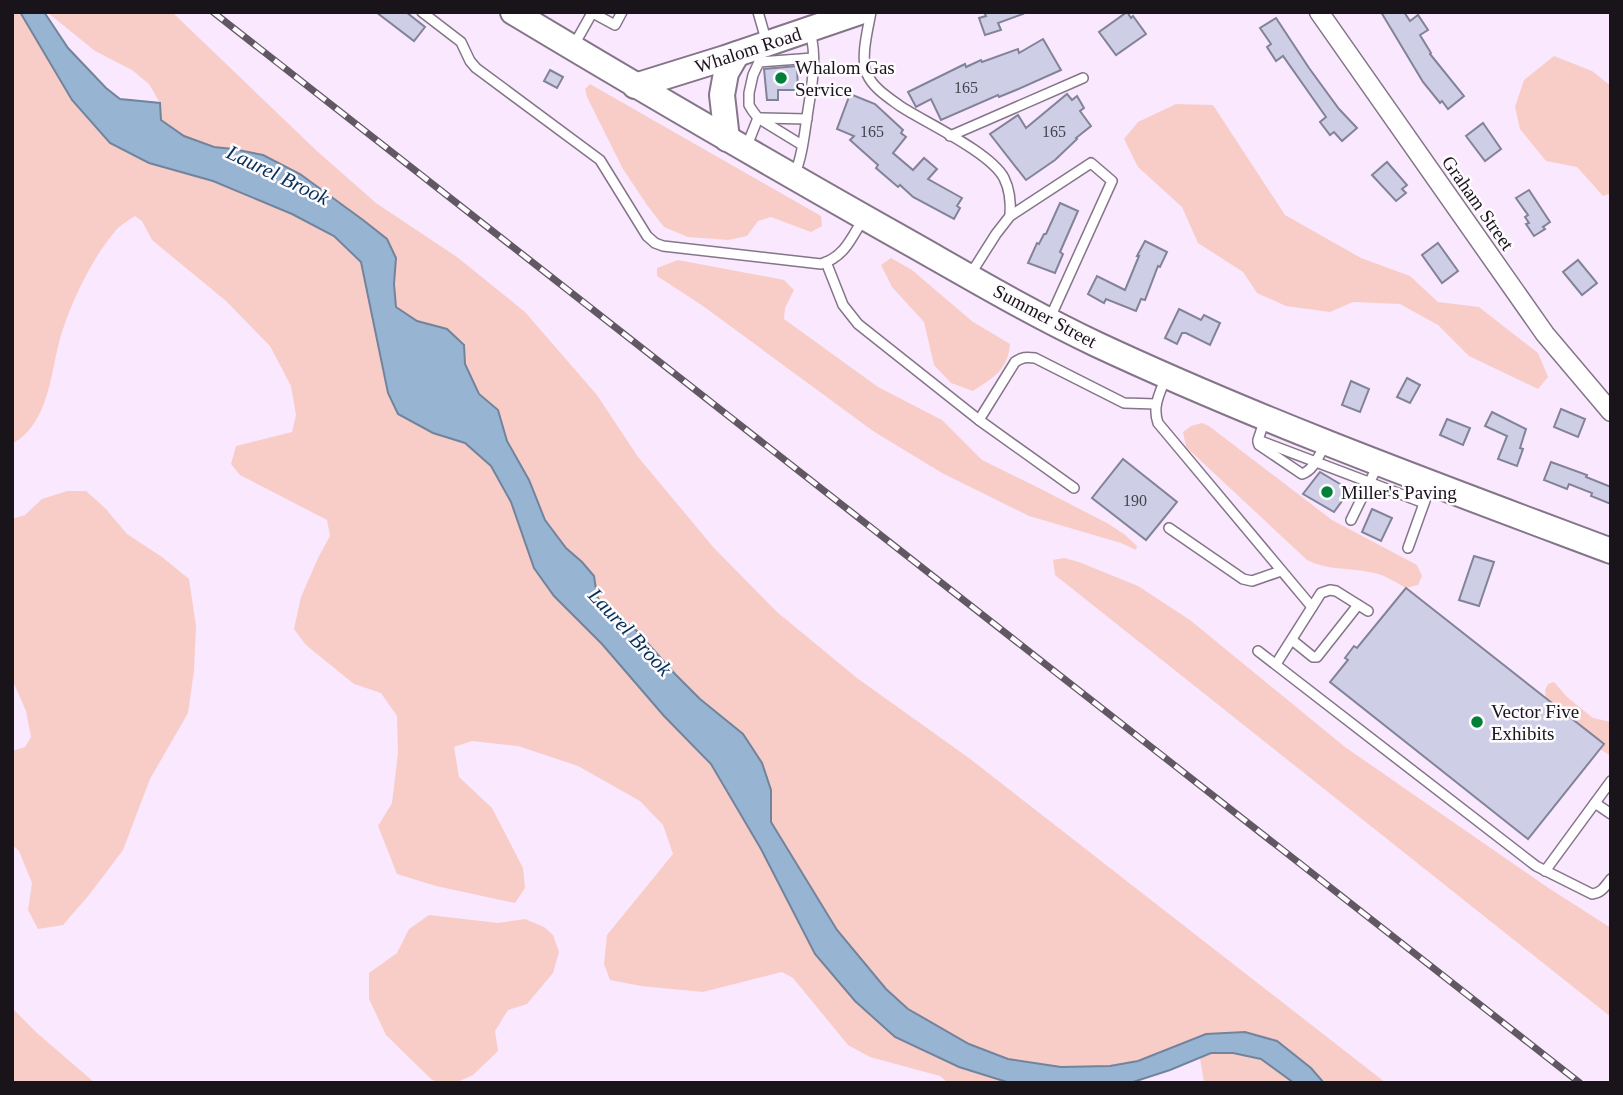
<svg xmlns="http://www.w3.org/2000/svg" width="1623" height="1095" font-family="Georgia,serif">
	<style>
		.green { fill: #f9cdc7 }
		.water { fill: #98b4d3; stroke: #72849c; stroke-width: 2 }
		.building { fill: #cecfe7; stroke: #828298; stroke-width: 2 }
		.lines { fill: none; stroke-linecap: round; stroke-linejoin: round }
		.service-casing { stroke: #847588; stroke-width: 12 }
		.minor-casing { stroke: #847588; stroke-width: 21 }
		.secondary-casing { stroke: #847588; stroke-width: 28 }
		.service { stroke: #fff; stroke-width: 9 }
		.minor { stroke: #fff; stroke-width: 18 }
		.secondary { stroke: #fff; stroke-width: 24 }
		.rail-casing { stroke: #615863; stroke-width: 7 }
		.rail { stroke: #fefbff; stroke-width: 4.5; stroke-dasharray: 13; stroke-linecap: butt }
		.poi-dot { fill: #028039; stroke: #fefbff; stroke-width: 2.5 }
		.labels { text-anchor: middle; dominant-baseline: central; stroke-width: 5; stroke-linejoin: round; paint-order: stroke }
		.number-label { font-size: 16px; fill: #46424d }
		.street-label { font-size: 19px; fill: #19131a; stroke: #fefbff }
		.poi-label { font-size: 19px; fill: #19131a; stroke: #fefbff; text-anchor: start }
		.water-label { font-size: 21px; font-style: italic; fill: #043058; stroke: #fefbff }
	</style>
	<rect width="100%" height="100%" fill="#f9e8fe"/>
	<!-- green -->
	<g class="green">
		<path d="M12 12H20L72 100 149 163 213 181 292 214 334 236 361 262 388 393 398 414 433 433 465 443 491 466 511 502 534 568 554 596 602 644 664 716 711 764 761 849 815 954 855 1001 895 1037 959 1067 1007 1083H948L940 1076 870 1057 848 1045 793 978 782 972 703 992 641 986 610 980 604 964 607 935 673 854 663 825 640 801 578 766 518 746 472 741 454 747 459 777 492 808 523 868 525 888 515 903 436 886 397 874 378 826 392 803 398 753 397 716 381 693 354 684 306 645 294 629 301 597 318 558 330 536 327 520 240 475 231 464 236 446 292 432 296 415 291 386 270 346 226 301 152 240 142 221 135 216C129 220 122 224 117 229 94 255 74 296 63 329 50 367 52 422 12 444Z"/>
		<path d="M47 12H172L318 152 376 203 457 257 525 312 597 395 638 457 714 548 777 612 857 678 969 758 1386 1083H1324L1311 1068 1206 1034 1138 1061 1110 1066 1061 1067 1008 1059 969 1044 908 1009 886 989 837 930 771 822V790L762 763 743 734 700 699 675 674 635 629 605 611 597 596 594 576 582 562 566 548 545 520 529 480 507 441 498 410 479 395 465 364 464 345 447 329 417 321 396 307 394 284 396 258 363 220 300 174 263 155 233 149 214 147 184 136 161 120 160 103 149 84 132 70 95 51Z"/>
		<path d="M1554 56 1592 71 1611 86V193L1603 196 1577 167 1546 161 1520 129 1515 107 1524 80Z"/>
		<path d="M590 84 821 216 822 226 811 232 771 217 758 221 747 236 728 240 688 237 664 227 647 205 623 169 587 97 585 89Z"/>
		<path d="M1176 104 1213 105 1285 215 1361 258 1410 276 1438 302 1479 307 1538 353 1548 377 1538 389 1469 356 1438 325 1400 304 1353 302 1330 312 1286 306 1257 293 1243 272 1198 243 1182 207 1138 167 1124 139 1138 122Z"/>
		<path d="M891 258 912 270 973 322 1010 344C1008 370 993 378 973 391L951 383 934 365 924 322 892 287 881 265Z"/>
		<path d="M678 260 784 280 794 290 785 308 784 319 878 387 942 420 982 460 1035 486 1107 523 1124 534 1137 546 1136 550 1121 543 1029 516 942 473 873 431 703 306 657 276V268Z"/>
		<path d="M1202 423 1209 426 1332 520 1417 565 1422 576 1418 585 1406 588C1394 581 1383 574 1369 572 1349 568 1326 570 1307 560L1186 447 1183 432 1191 426Z"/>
		<path d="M67 491H86L105 508 127 534 162 557 189 579 196 626 194 671 188 713 150 779 123 850 89 895 63 925 38 929 28 910 32 883 19 851 12 845V751L25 747 31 737 26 711 12 679V519L25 515 42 499Z"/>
		<path d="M1064 558 1079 562 1138 586 1190 620 1345 747 1547 887 1611 928V1017L1055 575 1053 560Z"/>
		<path d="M1554 682 1567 697 1593 718 1611 722V756L1600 749 1546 699 1545 690 1548 684Z"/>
		<path d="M429 915 498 923 525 919 544 927 553 935 559 952 553 973 527 1004 508 1010 495 1031 498 1051 473 1075 455 1083H445L432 1080 386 1035 369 999V973L397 953 409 929Z"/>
		<path d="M12 1008 37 1033 95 1083H12Z"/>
		<path d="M1211 1053H1233L1261 1059 1294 1083H1204L1200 1058Z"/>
	</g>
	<!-- water -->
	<path class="water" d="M20 12H44L68 48 106 88 120 99 160 103 161 120 184 136 214 147 233 149 263 155 300 174 363 220 387 239 396 258 394 284 396 307 417 321 447 329 464 345 465 364 479 394 498 410 507 441 529 480 545 520 566 548 582 562 594 576 597 596 605 611 635 629 675 674 700 699 743 734 762 763 771 790V822L837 930 886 989 908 1009 969 1044 1008 1059 1061 1067 1110 1066 1138 1061 1206 1034 1245 1032 1277 1041 1311 1068 1324 1083H1294L1261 1059 1233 1053H1211L1170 1070 1130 1083H1010L959 1067 895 1037 855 1001 815 954 761 849 711 764 664 716 602 644 554 596 534 568 511 502 491 466 465 443 433 433 398 414 388 393 361 262 334 236 292 214 213 181 149 163 110 143 72 100Z"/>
	<!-- building -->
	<g class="building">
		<path d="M376 12H406L425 27 414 41Z"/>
		<path d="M984 12H1022L1023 14 998 23 1001 30 985 35 979 18 986 16Z"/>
		<path d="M1127 12 1131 18 1133 16 1146 34 1116 55 1099 32Z"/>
		<path d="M1381 12H1404L1410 21 1418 15 1428 30 1420 35 1431 53 1430 54 1464 96 1448 109 1442 101 1440 103 1423 82Z"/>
		<path d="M1276 18 1309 68 1339 109 1357 128 1342 141 1334 132 1330 135 1320 122 1326 117 1283 56 1276 61 1267 47 1271 44 1260 28Z"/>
		<path d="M1043 39 1061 70 1016 90 999 97 998 95 941 120 931 99 916 107 908 92 965 64 966 67 981 60 982 62 1018 49 1019 53Z"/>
		<path d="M797 66 798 90H778V100H767L764 69Z"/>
		<path d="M550 70 563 77 557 88 544 81Z"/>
		<path d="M850 94 875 104 903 130 901 133 906 137 893 153 913 170 924 158 937 169 928 179 962 198 957 206 960 208 954 219 913 197 900 185 898 187 876 168 878 165 850 140 854 136 837 129Z"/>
		<path d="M1067 94 1072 100 1077 96 1084 108 1080 111 1091 126 1076 138 1077 139 1055 160 1026 180 990 134 1018 115 1026 128Z"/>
		<path d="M1483 123 1501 149 1485 161 1466 136Z"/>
		<path d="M1387 162 1407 185 1402 189 1406 193 1396 201 1372 175Z"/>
		<path d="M1529 190 1550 222 1543 227 1545 229 1534 236 1526 224 1529 223 1525 217 1528 215 1516 198Z"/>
		<path d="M1060 203 1078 211 1060 252 1063 254 1055 273 1028 263 1037 243 1039 244 1044 234H1046Z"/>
		<path d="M1145 241 1167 252 1160 267 1158 266 1145 300 1141 299 1136 311 1106 299 1104 303 1088 294 1097 276 1125 290 1139 256H1137Z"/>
		<path d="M1438 243 1458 271 1442 283 1422 255Z"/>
		<path d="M1578 260 1597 283 1582 295 1563 272Z"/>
		<path d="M1179 309 1201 320 1204 315 1220 323 1210 345 1186 333H1182L1177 344 1165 338Z"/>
		<path d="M1407 378 1420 385 1410 403 1397 397Z"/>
		<path d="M1351 381 1369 389 1360 412 1342 405Z"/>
		<path d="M1561 409 1585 419 1578 437 1554 427Z"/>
		<path d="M1492 412 1526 429 1520 448 1523 449 1517 466 1498 459 1507 436 1485 426Z"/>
		<path d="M1447 419 1470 428 1463 445 1440 435Z"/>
		<path d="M1123 459 1177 502 1146 540 1092 498Z"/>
		<path d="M1551 462 1587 475 1586 477 1611 487V504L1591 496 1592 493 1569 484 1567 489 1544 480Z"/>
		<path d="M1320 472 1350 490 1334 512 1303 494Z"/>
		<path d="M1372 509 1392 518 1381 541 1362 532Z"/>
		<path d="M1474 556 1494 562 1479 606 1459 600Z"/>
		<path d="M1406 588 1604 744 1528 839 1330 682 1348 660 1345 658 1354 646 1357 648Z"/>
	</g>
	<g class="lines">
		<!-- service casing -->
		<g class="service-casing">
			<g id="service">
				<path d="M422 12 461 42 470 61 476 68 600 160 647 236 655 243 663 246 821 264C844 257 851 239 863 219"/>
				<path d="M591 12 615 25 622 12"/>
				<path d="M758 12 767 43"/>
				<path d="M871 12C868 29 860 58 867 74 873 88 889 98 900 106 926 123 990 152 1004 178 1010 190 1011 203 1010 216"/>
				<path d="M574 45 592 13"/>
				<path d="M950 136 1083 78"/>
				<path d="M802 145 758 118 752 110 749 105V93L753 75 759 62 813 58"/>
				<path d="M746 148 758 118 807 119"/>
				<path d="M794 176C802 157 804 137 807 117 811 89 818 60 810 31"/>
				<path d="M826 262 843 305 858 324 979 420 1074 488"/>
				<path d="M970 275 996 234 1010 216 1091 163 1112 181 1050 318"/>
				<path d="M1166 377C1160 393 1152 406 1158 423L1312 607"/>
				<path d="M1265 419 1258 440 1424 503"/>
				<path d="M979 420 1015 362C1022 357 1026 357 1035 358L1124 403 1156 404"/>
				<path d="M1258 442 1259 445 1302 474C1314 470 1319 455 1325 445"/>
				<path d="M1351 520 1378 465"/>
				<path d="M1169 528 1243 579 1252 581 1281 571"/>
				<path d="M1408 548 1431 484"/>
				<path d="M1292 640 1313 657H1317L1358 605"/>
				<path d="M1258 651 1536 866 1592 894C1602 893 1605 886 1611 879"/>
				<path d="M1276 664 1321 593 1330 590 1336 591 1368 611"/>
				<path d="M1595 803 1611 814"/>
				<path d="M1545 871 1611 781"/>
			</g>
		</g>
		<!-- minor casing -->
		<g class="minor-casing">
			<path id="minor" d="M1319 12 1545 334 1611 412"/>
		</g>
		<!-- secondary casing -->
		<g class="secondary-casing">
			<g id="secondary">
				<path d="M513 12C636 86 760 158 885 229 955 268 1024 310 1096 344 1263 422 1438 486 1611 551"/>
				<path d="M635 86 725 58 860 12"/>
				<path d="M727 139 722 95 726 73 737 54"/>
			</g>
		</g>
		<!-- service -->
		<use href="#service" class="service"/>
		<!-- minor -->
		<use href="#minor" class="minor"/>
		<!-- secondary -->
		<use href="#secondary" class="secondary"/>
		<!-- rail casing -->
		<g class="rail-casing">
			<path id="rail" d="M213 12 1580 1083"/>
		</g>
		<!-- rail -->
		<use href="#rail" class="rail"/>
	</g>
	<!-- markers -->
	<g class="poi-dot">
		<circle cx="781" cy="78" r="7"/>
		<circle cx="1327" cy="492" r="7"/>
		<circle cx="1477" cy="722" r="7"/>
	</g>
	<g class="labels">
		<!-- number labels -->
		<g class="number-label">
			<text x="966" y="87">165</text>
			<text x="872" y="131">165</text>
			<text x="1054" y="131">165</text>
			<text x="1135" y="500">190</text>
		</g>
		<!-- street labels -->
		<g class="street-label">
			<text transform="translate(748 50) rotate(-18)">Whalom Road</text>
			<text transform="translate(1478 203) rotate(55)">Graham Street</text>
			<text transform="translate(1045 316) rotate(28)">Summer Street</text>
		</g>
		<!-- poi labels -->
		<g class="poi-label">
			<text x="795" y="67">Whalom Gas<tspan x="795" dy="22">Service</tspan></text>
			<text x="1341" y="492">Miller's Paving</text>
			<text x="1491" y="711">Vector Five<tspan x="1491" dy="22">Exhibits</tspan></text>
		</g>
		<!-- water labels -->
		<g class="water-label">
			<text transform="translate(278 175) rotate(26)">Laurel Brook</text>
			<text transform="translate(630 632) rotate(47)">Laurel Brook</text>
		</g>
	</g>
	<!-- border -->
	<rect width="1623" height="1095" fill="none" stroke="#19131a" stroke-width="28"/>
</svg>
